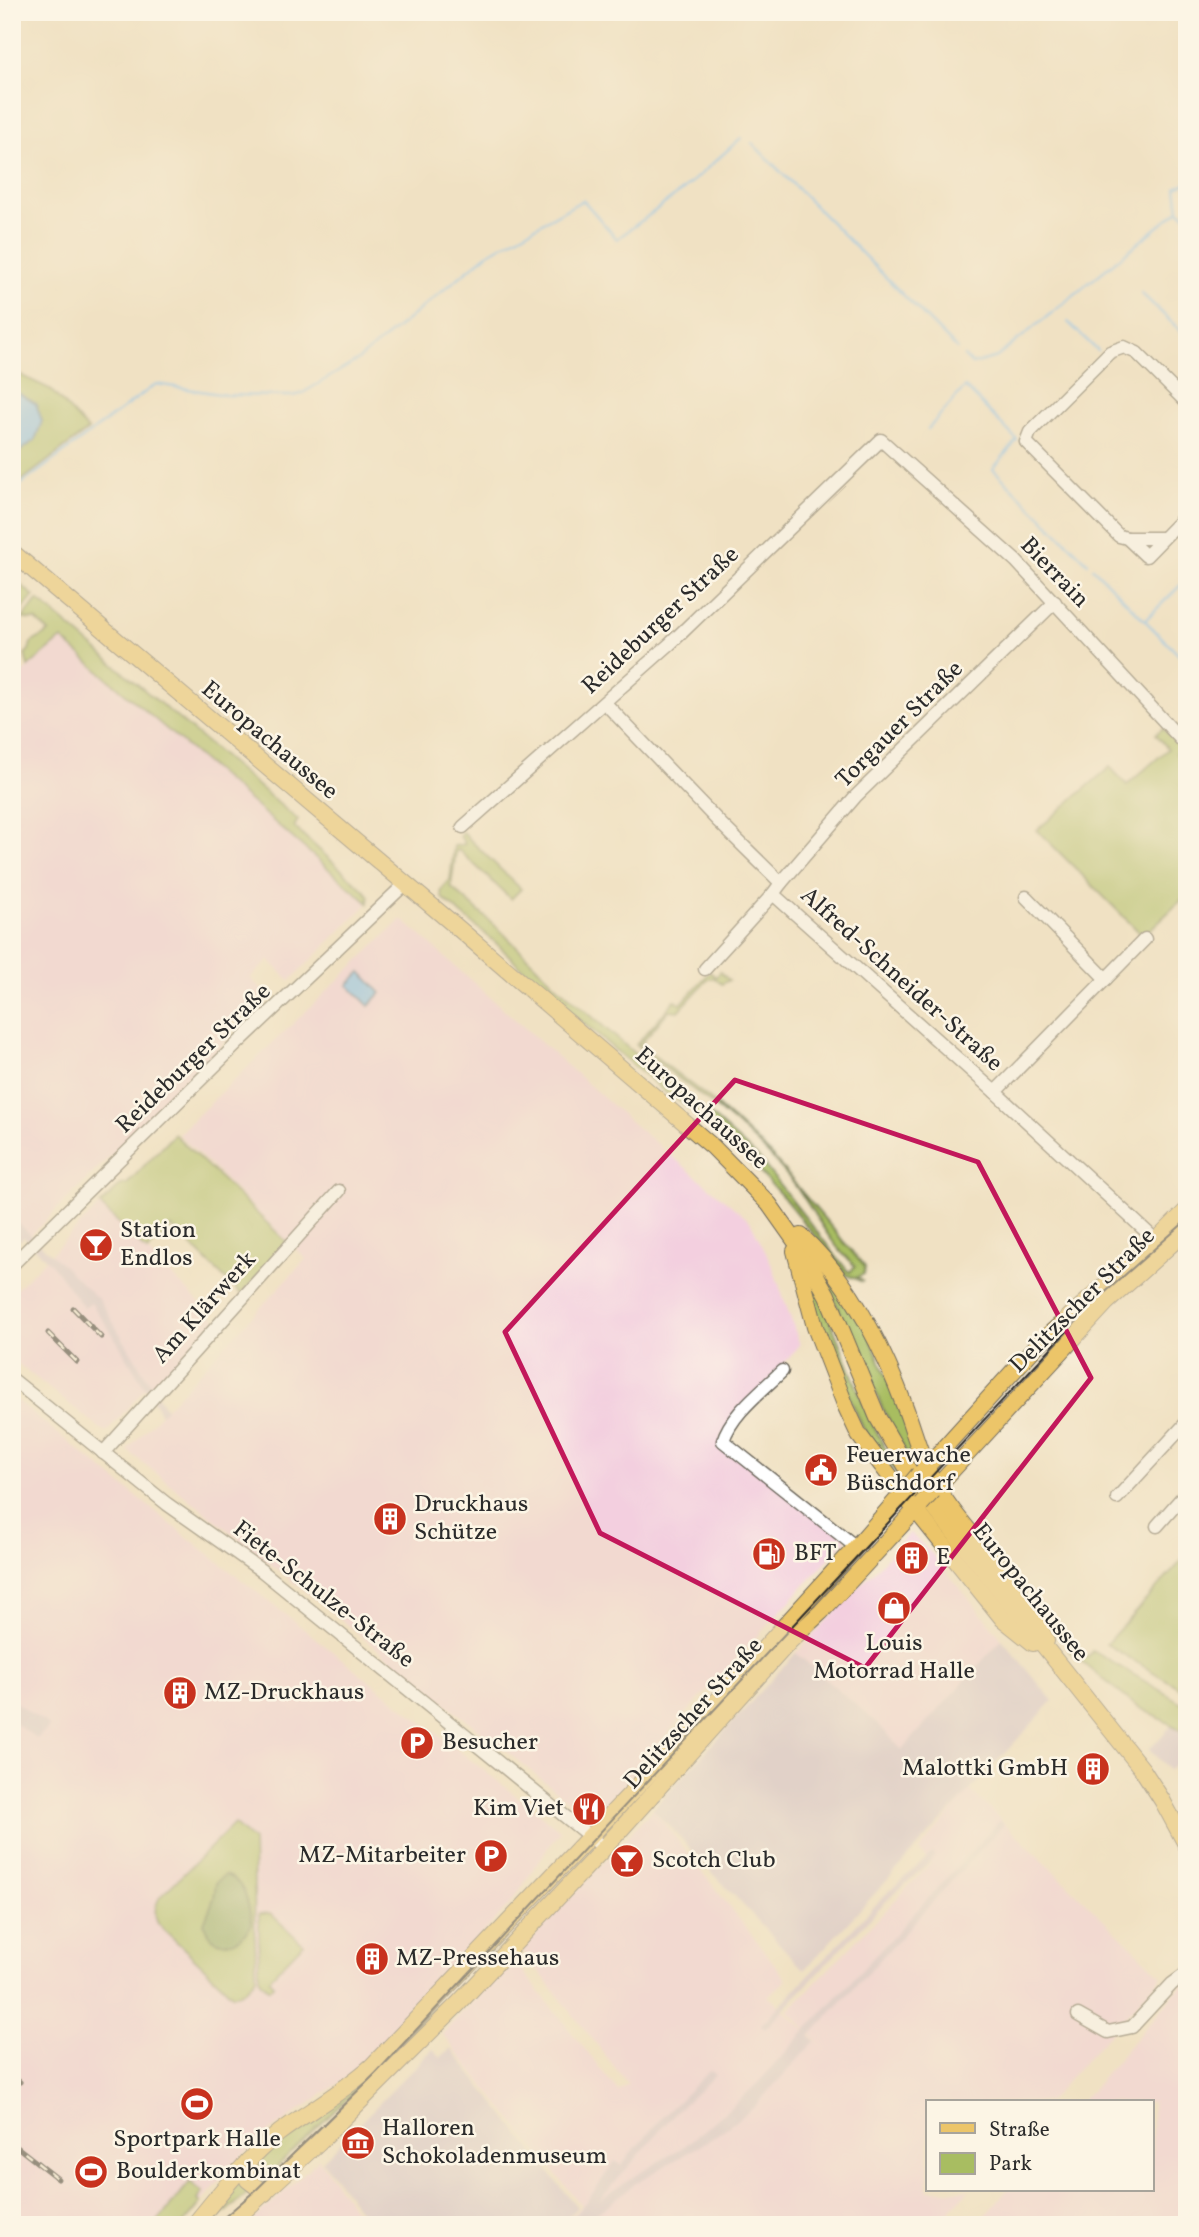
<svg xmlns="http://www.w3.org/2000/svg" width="1199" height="2237" font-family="Vollkorn,serif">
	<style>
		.built { fill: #f3cfdf }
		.industrial { fill: #cfbdce }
		.green { fill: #a8bd61; stroke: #6a7446; stroke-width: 2 }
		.forest { fill: #86a457; stroke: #586841; stroke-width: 2 }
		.water { fill: #7dbef2; stroke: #54748e; stroke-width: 2 }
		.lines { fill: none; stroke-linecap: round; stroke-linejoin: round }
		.stream { stroke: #7dbef2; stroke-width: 2.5 }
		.minor-casing { stroke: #706b60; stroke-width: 15 }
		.major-casing { stroke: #706b60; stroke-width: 18 }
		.minor { stroke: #fff; stroke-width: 12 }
		.major { stroke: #ecc569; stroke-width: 16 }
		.tram { stroke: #2b2b2b; stroke-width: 2 }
		.rail-casing { stroke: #2b2b2b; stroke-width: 5 }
		.rail { stroke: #fcf5e5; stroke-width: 2.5; stroke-dasharray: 8; stroke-linecap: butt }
		.major-bridge-casing { stroke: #706b60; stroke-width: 18; stroke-linecap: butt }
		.major-bridge { stroke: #ecc569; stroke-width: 16 }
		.marked { fill: none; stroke: #c2185b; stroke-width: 5; stroke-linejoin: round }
		.labels { text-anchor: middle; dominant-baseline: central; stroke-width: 5; stroke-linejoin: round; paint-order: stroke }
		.street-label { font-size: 24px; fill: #2b2b2b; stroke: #fcf5e5 }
		.poi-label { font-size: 24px; fill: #2b2b2b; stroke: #fcf5e5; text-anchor: start }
	</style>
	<rect width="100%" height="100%" fill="#fcf5e5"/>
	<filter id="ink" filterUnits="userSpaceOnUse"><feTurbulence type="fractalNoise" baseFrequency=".0143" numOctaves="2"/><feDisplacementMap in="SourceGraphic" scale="14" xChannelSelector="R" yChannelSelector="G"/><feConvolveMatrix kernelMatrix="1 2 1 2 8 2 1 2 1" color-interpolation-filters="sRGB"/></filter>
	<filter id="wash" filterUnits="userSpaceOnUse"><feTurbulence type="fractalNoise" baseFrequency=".00686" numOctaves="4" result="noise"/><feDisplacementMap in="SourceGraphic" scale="28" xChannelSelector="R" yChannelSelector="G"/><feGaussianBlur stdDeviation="1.57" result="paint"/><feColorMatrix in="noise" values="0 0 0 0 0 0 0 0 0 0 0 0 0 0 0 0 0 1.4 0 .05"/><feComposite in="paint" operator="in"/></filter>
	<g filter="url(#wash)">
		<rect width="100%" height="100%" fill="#f0e1c3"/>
		<!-- built -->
		<g class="built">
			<path d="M62 639 368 903 290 981 269 960 250 978 271 999 228 1024 229 1038 31 1235 12 1217V678L17 677Z"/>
			<path d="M402 919 633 1124 750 1221 772 1265 800 1345 720 1438 847 1539 661 1741 621 1790 597 1815 590 1818 127 1450 306 1259 178 1134Z"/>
			<path d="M100 1205 217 1320 157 1389 147 1386 106 1433 12 1359V1293Z"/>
			<path d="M12 1397 216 1560 561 1831 550 1844 513 1901 369 2057 343 2080 261 2138 234 2164 182 2225H12V1721L37 1739 22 1708 12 1700Z"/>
			<path d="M910 1533 931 1553 1002 1639 902 1750 879 1725 796 1653Z"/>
			<path d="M970 1790 1162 1976 1048 2102H928V2190H969L937 2225H564L581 2205 442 2034 513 1959 618 2091 628 2084 522 1950 653 1809 787 1980 768 1996 825 2048 788 2011 931 1863 919 1851Z"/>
			<path d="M1187 1979V2225H977L1007 2190H1152V2102H1081Z"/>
			<path d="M319 2159 365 2225H247L272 2203Z"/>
		</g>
		<!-- industrial -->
		<g class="industrial">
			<path d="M12 1217 100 1301 166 1409 161 1414 112 1333 91 1303 84 1308 53 1266 24 1237 20 1241 12 1234Z"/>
			<path d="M1002 1639 1053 1701 804 1970 653 1809 796 1653 879 1725 902 1750Z"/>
			<path d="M12 1700 50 1726 37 1739 12 1721Z"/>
			<path d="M1187 1709V1751L1170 1770 1149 1750Z"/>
			<path d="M1000 1820 1004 1824 810 2036 815 2041 752 2109 711 2139 636 2183 582 2225H565L590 2197 615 2161 621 2165 663 2116 710 2070 715 2075 675 2113 599 2201 632 2178 686 2145 752 2089Z"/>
			<path d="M932 1853 935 1856 928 1864 886 1901 765 2029 761 2025 886 1894Z"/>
			<path d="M451 2048 577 2207 561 2225H371L322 2161 433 2049 441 2057Z"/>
		</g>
		<!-- green -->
		<g class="green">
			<path d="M12 371 50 389 88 430 12 488Z"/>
			<path d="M12 578 34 596 19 614 12 598Z"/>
			<path d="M38 600 298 820 294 827 364 890 369 896 368 903 62 639 28 667 25 654 29 650 31 643 49 632 36 620 22 619Z"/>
			<path d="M1163 728 1181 748 1176 753 1187 764V895L1143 936 1037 830 1110 767 1127 785 1168 749 1156 734Z"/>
			<path d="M462 832 521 889 511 899 459 850 456 852 451 887 500 930 557 986 673 1087 707 1112 760 1160 847 1270 850 1272 855 1266C826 1241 812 1204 787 1175 745 1124 687 1087 636 1045L675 1000 681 1004 710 972 716 977 720 972 729 980 722 984 714 978 708 979 679 1011 669 1010 640 1045 710 1099 769 1153 865 1267 864 1274 857 1277 863 1282 846 1275 784 1198 736 1147 694 1111 666 1093 552 997 495 942 442 898 441 890 450 880 454 846 465 844 460 836Z"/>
			<path d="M174 1134 289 1244 241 1294 172 1227 147 1251 100 1205 121 1185 127 1184Z"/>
			<path d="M809 1247 868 1332 918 1453 909 1459 881 1405 849 1326 847 1327Z"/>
			<path d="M802 1260 814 1280 869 1417 901 1479 868 1439 823 1338Z"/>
			<path d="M1187 1555V1692L1106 1644Z"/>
			<path d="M1072 1647 1087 1658 1093 1651 1187 1706V1733L1136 1706 1069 1651Z"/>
			<path d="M234 1824 253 1841 256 1977C249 1985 243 1996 232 1994L159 1925C153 1917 155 1905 160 1897Z"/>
			<path d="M270 1913 303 1944 269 1979 274 1984 269 1989 259 1980V1914Z"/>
			<path d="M440 2001 348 2098 260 2183 255 2179 254 2166 263 2157Z"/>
			<path d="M237 2177 250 2192 211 2225H198Z"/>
			<path d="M190 2182 203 2192 198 2200 201 2203 183 2225H155Z"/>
		</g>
		<!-- forest -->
		<path class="forest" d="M224 1875C246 1880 248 1904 252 1923 242 1949 209 1949 204 1923L214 1898 216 1883Z"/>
		<!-- water -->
		<g class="water">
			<path d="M12 389 36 404 42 421 35 440 12 457Z"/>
			<path d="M361 972 381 993 369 1006 348 985Z"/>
		</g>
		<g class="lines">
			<!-- stream -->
			<g class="stream">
				<path d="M752 143 957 349"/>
				<path d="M1179 210 1187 217"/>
				<path d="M1141 293 1187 337"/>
				<path d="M1068 322 1098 351"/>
				<path d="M964 356 972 364 997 357 1179 210 1176 188 1187 183"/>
				<path d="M928 429 965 387 1017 440 993 469 1088 563"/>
				<path d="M12 491 156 384 226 395 292 396 301 394 358 360 489 253 583 200 617 239 683 190 741 138"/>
				<path d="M1093 568 1184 660"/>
				<path d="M1145 620 1187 579"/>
			</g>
		</g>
	</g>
	<g filter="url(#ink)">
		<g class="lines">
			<!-- minor casing -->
			<g class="minor-casing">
				<g id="minor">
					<path d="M1187 403 1137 353 1124 347 1110 352 1030 432 1026 442 1119 536 1127 538 1146 556 1187 514"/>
					<path d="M1127 538H1163"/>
					<path d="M605 703 719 822 781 883 773 894 995 1092 1161 1245"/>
					<path d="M463 827 671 643 881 440 1016 561 1187 746"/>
					<path d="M781 883 855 797 1055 602"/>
					<path d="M1026 897 1106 979"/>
					<path d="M705 969 773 894"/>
					<path d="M995 1092 1145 939"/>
					<path d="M12 1265 237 1044 405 884"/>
					<path d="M782 1371C762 1391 731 1414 723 1441L856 1547"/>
					<path d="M12 1379 167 1504 262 1571 604 1848"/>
					<path d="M103 1453 339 1191"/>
					<path d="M1117 1498 1187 1422"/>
					<path d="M1157 1526 1187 1492"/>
					<path d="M1078 2015 1108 2032 1132 2027 1172 1984 1187 1973"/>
				</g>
			</g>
			<!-- major casing -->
			<g class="major-casing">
				<g id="major">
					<path d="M12 552 458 928 713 1147 769 1204 803 1252 827 1295 878 1418 920 1490 1142 1769 1162 1800 1187 1846"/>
					<path d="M801 1236C850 1281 882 1345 905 1407 914 1431 921 1459 933 1481 966 1538 1022 1579 1046 1641"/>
					<path d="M795 1251 815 1327 846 1407 859 1435 910 1503 1003 1619 1033 1643"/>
					<path d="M921 1473 1037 1345 1156 1241 1187 1210"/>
					<path d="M933 1491 1107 1302 1187 1230"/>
					<path d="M248 2161V2180L265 2193"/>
					<path d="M194 2225C221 2192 246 2159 279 2133 310 2110 343 2092 372 2066L671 1751 856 1547 908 1487"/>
					<path d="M229 2225 319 2142 458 2004 604 1848 790 1641 821 1612 921 1504"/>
				</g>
			</g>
			<!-- minor -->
			<use href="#minor" class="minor"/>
			<!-- major -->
			<use href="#major" class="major"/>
			<!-- tram -->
			<path class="tram" d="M215 2225 257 2189 376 2073 1092 1304 1187 1220"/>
			<!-- rail casing -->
			<g class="rail-casing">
				<g id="rail">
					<path d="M73 1308 101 1337"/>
					<path d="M48 1333 77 1362"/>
					<path d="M12 2076 20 2082"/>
					<path d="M12 2143 58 2179"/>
				</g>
			</g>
			<!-- rail -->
			<use href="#rail" class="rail"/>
			<!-- major-bridge casing -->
			<g class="major-bridge-casing">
				<g id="major-bridge">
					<path d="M908 1487 919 1474"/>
					<path d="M921 1504 933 1491"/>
				</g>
			</g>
			<!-- major-bridge -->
			<use href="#major-bridge" class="major-bridge"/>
		</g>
	</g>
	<!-- marked area -->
	<path d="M0 0H1199V2237H0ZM735 1080 978 1162 1091 1378 865 1668 600 1533 505 1332Z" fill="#f0e1c3" fill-opacity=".55" fill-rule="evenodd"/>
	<path class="marked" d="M735 1080 978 1162 1091 1378 865 1668 600 1533 505 1332Z"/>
	<!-- icons -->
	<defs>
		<g id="bar-disc" transform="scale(1.75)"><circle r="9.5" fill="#c8321e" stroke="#fcf5e5"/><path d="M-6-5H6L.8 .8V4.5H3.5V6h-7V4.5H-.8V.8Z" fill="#fff"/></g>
		<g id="civic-disc" transform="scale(1.75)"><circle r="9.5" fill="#c8321e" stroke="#fcf5e5"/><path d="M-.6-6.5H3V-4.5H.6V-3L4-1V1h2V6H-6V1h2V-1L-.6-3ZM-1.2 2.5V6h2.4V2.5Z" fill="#fff"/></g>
		<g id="building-disc" transform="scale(1.75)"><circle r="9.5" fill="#c8321e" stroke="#fcf5e5"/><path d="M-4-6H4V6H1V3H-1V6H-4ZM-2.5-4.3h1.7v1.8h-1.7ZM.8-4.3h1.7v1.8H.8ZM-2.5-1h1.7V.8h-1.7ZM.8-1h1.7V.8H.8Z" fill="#fff"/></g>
		<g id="fuel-disc" transform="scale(1.75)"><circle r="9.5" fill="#c8321e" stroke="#fcf5e5"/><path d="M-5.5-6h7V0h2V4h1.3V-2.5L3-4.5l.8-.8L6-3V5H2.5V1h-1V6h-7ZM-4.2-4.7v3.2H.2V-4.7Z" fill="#fff"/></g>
		<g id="shop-disc" transform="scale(1.75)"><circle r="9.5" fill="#c8321e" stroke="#fcf5e5"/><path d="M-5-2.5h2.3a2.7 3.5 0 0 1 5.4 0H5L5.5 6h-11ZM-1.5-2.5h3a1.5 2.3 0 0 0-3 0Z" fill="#fff"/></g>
		<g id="parking-disc" transform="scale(1.75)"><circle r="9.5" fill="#c8321e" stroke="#fcf5e5"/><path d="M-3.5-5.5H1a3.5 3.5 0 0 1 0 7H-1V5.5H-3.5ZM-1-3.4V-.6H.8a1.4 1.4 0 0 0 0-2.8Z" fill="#fff"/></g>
		<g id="restaurant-disc" transform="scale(1.75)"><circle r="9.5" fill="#c8321e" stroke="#fcf5e5"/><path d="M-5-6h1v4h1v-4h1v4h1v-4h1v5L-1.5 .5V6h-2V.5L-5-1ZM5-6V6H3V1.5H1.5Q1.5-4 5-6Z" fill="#fff"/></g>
		<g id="stadium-disc" transform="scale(1.75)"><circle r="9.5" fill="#c8321e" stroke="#fcf5e5"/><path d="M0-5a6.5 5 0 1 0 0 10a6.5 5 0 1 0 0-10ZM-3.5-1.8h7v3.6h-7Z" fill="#fff"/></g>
		<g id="museum-disc" transform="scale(1.75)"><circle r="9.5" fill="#c8321e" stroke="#fcf5e5"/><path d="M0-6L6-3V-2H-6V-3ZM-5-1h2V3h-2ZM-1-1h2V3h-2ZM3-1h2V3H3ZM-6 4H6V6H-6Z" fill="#fff"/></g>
	</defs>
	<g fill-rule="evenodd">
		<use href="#bar-disc" x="96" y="1245"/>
		<use href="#civic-disc" x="821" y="1470"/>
		<use href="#building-disc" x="390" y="1519"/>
		<use href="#fuel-disc" x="769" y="1554"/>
		<use href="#building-disc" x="912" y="1558"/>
		<use href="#shop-disc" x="894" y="1608"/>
		<use href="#building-disc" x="180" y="1693"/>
		<use href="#parking-disc" x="417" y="1743"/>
		<use href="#building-disc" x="1093" y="1769"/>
		<use href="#restaurant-disc" x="589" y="1809"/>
		<use href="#parking-disc" x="491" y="1856"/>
		<use href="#bar-disc" x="627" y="1861"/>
		<use href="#building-disc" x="372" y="1959"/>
		<use href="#stadium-disc" x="197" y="2104"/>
		<use href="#museum-disc" x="358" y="2143"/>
		<use href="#stadium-disc" x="91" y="2172"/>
	</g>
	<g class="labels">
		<!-- street labels -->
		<g class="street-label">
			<text transform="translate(1054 573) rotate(46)">Bierrain</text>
			<text transform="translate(661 621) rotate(-43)">Reideburger Straße</text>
			<text transform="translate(900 725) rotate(-45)">Torgauer Straße</text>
			<text transform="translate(269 741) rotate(40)">Europachaussee</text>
			<text transform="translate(901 980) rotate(42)">Alfred-Schneider-Straße</text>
			<text transform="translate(194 1059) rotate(-44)">Reideburger Straße</text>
			<text transform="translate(701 1109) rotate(42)">Europachaussee</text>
			<text transform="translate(1083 1301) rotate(-45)">Delitzscher Straße</text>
			<text transform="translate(205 1308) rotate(-48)">Am Klärwerk</text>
			<text transform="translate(1030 1593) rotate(51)">Europachaussee</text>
			<text transform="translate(323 1595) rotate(38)">Fiete-Schulze-Straße</text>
			<text transform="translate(694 1714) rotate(-48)">Delitzscher Straße</text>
		</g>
		<!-- poi labels -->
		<g class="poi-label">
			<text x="120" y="1231">Station<tspan x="120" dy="28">Endlos</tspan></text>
			<text x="846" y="1456">Feuerwache<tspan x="846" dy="28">Büschdorf</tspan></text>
			<text x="414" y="1505">Druckhaus<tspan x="414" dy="28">Schütze</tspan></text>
			<text x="794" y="1554">BFT</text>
			<text x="936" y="1558">E</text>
			<text x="894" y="1644" text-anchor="middle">Louis<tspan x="894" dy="28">Motorrad Halle</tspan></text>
			<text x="204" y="1693">MZ-Druckhaus</text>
			<text x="442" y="1743">Besucher</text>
			<text x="1068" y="1769" text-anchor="end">Malottki GmbH</text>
			<text x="564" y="1809" text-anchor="end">Kim Viet</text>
			<text x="466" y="1856" text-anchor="end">MZ-Mitarbeiter</text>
			<text x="652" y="1861">Scotch Club</text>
			<text x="396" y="1959">MZ-Pressehaus</text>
			<text x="382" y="2129">Halloren<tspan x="382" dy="28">Schokoladenmuseum</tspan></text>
			<text x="197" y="2140" text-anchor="middle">Sportpark Halle</text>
			<text x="116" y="2172">Boulderkombinat</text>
		</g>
	</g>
	<!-- margin -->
	<rect width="1199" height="2237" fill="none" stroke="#fcf5e5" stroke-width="42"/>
	<!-- legend -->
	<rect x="926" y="2100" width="228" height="91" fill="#fcf5e5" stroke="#a8a49b" stroke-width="2"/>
	<rect x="940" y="2123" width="35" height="10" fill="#ecc569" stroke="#a8a49b" stroke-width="2"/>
	<text x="989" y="2136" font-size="21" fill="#2b2b2b">Straße</text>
	<rect x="940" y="2153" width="35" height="21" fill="#a8bd61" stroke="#a8a49b" stroke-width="2"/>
	<text x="989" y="2170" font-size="21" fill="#2b2b2b">Park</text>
</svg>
